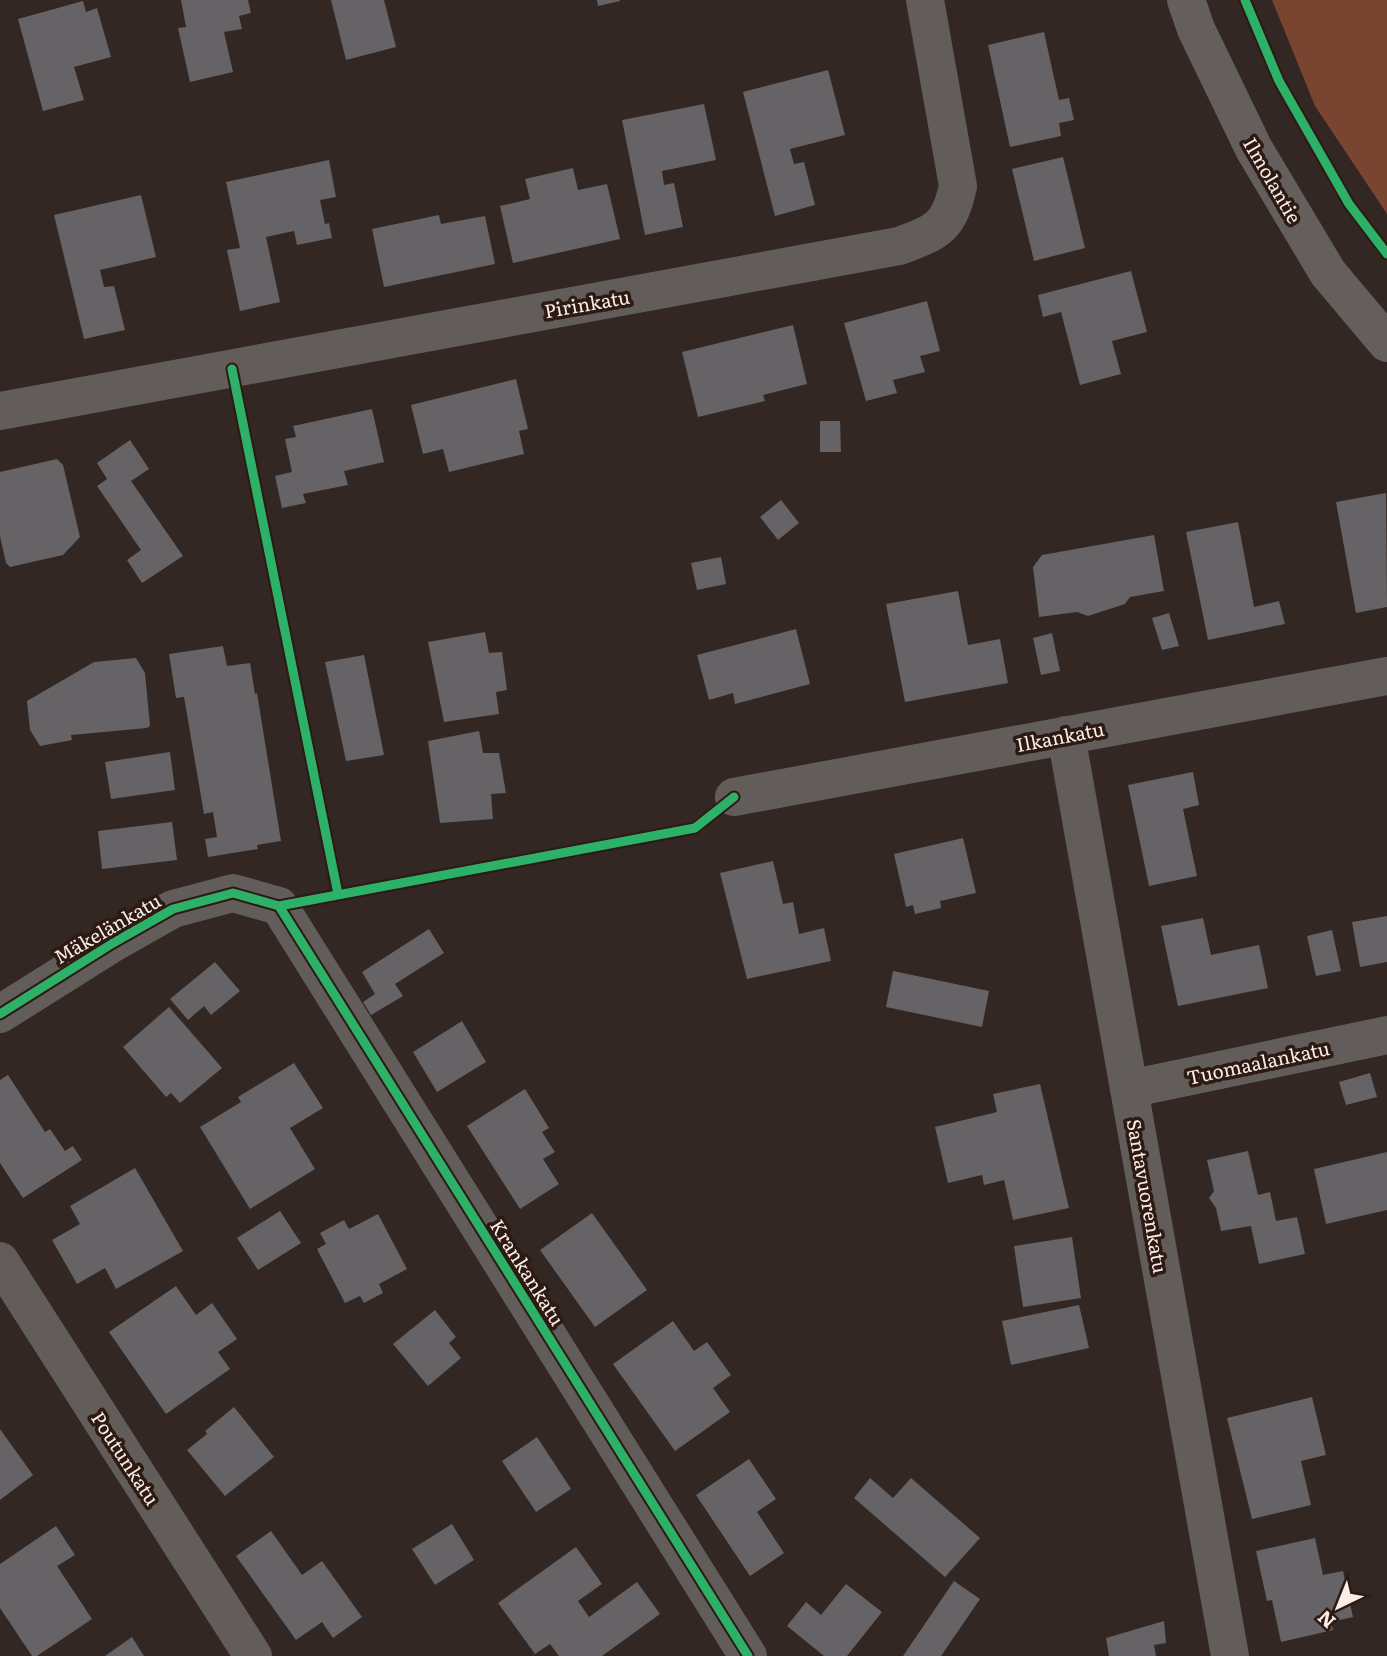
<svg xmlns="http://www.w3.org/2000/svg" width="1387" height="1656" font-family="Literata,serif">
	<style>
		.forest { fill: #794531 }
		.building { fill: #656365 }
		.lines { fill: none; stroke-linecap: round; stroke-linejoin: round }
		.street { stroke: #625d5a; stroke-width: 38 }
		.secondary { stroke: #645f5d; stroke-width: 38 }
		.cycleway-casing { stroke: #2d1a13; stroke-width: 13 }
		.cycleway { stroke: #2db169; stroke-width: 9 }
		.labels { text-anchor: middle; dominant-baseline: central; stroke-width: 7; stroke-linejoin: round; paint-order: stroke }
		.street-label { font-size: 19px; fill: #fbede8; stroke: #2d1a13 }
	</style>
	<rect width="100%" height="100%" fill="#322722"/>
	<!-- forest -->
	<path class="forest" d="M1272 0H1387V214L1315 106Z"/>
	<!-- building -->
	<g class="building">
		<path d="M181 0H248L251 13 239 16 242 29 224 32 233 72 190 82 178 28 186 27Z"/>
		<path d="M331 0H384L396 47 346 60Z"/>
		<path d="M597 0H620V1L598 6Z"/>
		<path d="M83 1 86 12 97 8 111 57 74 67 84 100 43 111 18 19Z"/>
		<path d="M1044 32 1059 100 1069 98 1074 120 1059 123 1061 136 1010 147 988 45Z"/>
		<path d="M828 70 845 135 790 149 794 164 804 162 815 205 775 216 743 92Z"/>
		<path d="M704 104 716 160 662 171 664 185 674 183 683 227 645 235 622 120Z"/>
		<path d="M1063 157 1085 248 1034 261 1012 169Z"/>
		<path d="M329 160 336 197 320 200 325 224 329 223 332 238 297 245 294 231 266 237 280 302 240 311 227 250 240 248 226 182Z"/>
		<path d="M573 168 578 190 607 184 620 239 513 263 500 206 530 199 525 179Z"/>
		<path d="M141 195 156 257 100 270 104 287 114 286 125 330 84 339 54 215Z"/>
		<path d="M439 215 441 224 485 216 495 264 384 287 372 229Z"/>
		<path d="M1131 271 1147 332 1112 341 1121 374 1080 385 1061 312 1043 317 1038 295Z"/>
		<path d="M927 301 940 351 920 356 925 372 893 380 897 393 866 401 844 323Z"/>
		<path d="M793 325 807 384 763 395 765 401 698 417 682 352Z"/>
		<path d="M516 379 528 429 519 431 524 454 449 472 443 449 423 454 411 405Z"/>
		<path d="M372 409 384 462 344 471 348 485 303 494 306 503 282 508 275 476 292 472 285 439 296 437 293 426Z"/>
		<path d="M820 421H840L841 452H820Z"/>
		<path d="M130 440 149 469 131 481 183 556 142 583 127 560 141 550 97 486 107 479 97 463Z"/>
		<path d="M57 459 63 465 80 537 63 555 10 567 6 563 0 536V472Z"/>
		<path d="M1386 493 1387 607 1356 613 1336 502Z"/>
		<path d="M781 500 799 523 778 540 760 517Z"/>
		<path d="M1238 522 1254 607 1279 601 1285 624 1208 640 1186 532Z"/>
		<path d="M1154 535 1164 591 1130 597 1125 604 1088 616 1077 612 1039 617 1033 567 1042 555Z"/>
		<path d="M721 557 726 584 697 590 691 563Z"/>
		<path d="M958 591 968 645 1000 639 1008 683 905 702 886 604Z"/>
		<path d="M1169 613 1179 646 1162 650 1152 618Z"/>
		<path d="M796 629 810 684 735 704 733 693 709 700 697 655Z"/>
		<path d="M485 632 489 653 502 652 507 690 496 692 499 714 444 722 428 642Z"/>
		<path d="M1052 633 1060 671 1041 675 1033 638Z"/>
		<path d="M223 646 227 666 250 663 255 694 257 693 281 841 257 845 258 849 208 857 205 839 217 837 213 812 204 814 184 697 176 698 169 654Z"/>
		<path d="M364 655 384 755 346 761 325 662Z"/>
		<path d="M136 658 145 673 150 726 147 728 71 735 72 740 40 746 30 730 27 701 94 662Z"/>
		<path d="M479 731 483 753H499L506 793 491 794 493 819 440 823 428 741Z"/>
		<path d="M170 752 175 790 111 799 105 762Z"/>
		<path d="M1193 772 1199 805 1183 809 1197 876 1149 886 1128 785Z"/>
		<path d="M172 822 177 860 102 869 98 831Z"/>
		<path d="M963 838 976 893 940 901 941 908 915 914 913 905 906 907 894 854Z"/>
		<path d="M773 861 783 904 793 902 799 934 824 928 831 961 747 979 720 873Z"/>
		<path d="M1387 916V962L1360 967 1352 922Z"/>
		<path d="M1203 918 1211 955 1259 945 1268 988 1178 1006 1161 926Z"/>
		<path d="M429 929 444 953 395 984 403 996 371 1015 363 1002 375 994 362 972Z"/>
		<path d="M1332 930 1341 971 1316 976 1307 936Z"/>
		<path d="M215 962 240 991 211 1015 204 1006 188 1020 170 999Z"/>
		<path d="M893 971 989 991 982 1027 886 1007Z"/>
		<path d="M169 1007 222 1068 180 1103 171 1093 166 1097 123 1047Z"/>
		<path d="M462 1021 486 1062 437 1092 413 1052Z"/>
		<path d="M294 1063 323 1108 290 1128 315 1169 250 1209 200 1127 241 1102 238 1097Z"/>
		<path d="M1370 1073 1377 1097 1346 1105 1339 1082Z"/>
		<path d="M8 1075 45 1132 50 1129 65 1151 73 1146 82 1160 23 1198 0 1163V1080Z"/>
		<path d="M1040 1084 1069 1208 1013 1220 1004 1180 984 1185 982 1175 948 1183 935 1127 997 1112 993 1094Z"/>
		<path d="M525 1089 549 1128 542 1132 555 1152 543 1159 559 1184 520 1209 467 1126Z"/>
		<path d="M1248 1151 1258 1195 1270 1192 1276 1221 1297 1217 1305 1254 1259 1264 1251 1226 1221 1231 1216 1208 1209 1198 1214 1191 1207 1160Z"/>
		<path d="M1387 1152V1210L1326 1224 1314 1169Z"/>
		<path d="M135 1168 183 1251 116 1289 105 1268 77 1284 52 1240 80 1224 70 1206Z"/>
		<path d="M280 1211 301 1243 258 1270 237 1238Z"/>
		<path d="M592 1213 647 1290 595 1327 540 1250Z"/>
		<path d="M378 1214 407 1269 379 1284 383 1293 364 1303 360 1296 345 1303 317 1249 326 1244 320 1233 344 1220 349 1229Z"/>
		<path d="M1072 1237 1081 1298 1023 1307 1014 1246Z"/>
		<path d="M176 1286 196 1315 212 1303 237 1339 218 1352 230 1369 166 1414 109 1332Z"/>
		<path d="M1079 1305 1089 1348 1011 1365 1002 1321Z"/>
		<path d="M435 1310 456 1337 449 1343 461 1358 428 1386 393 1344Z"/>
		<path d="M673 1321 694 1351 707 1342 731 1375 713 1388 730 1412 675 1451 613 1364Z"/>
		<path d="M1312 1397 1326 1455 1301 1461 1311 1505 1252 1519 1227 1418Z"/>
		<path d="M234 1407 274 1457 225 1496 187 1450 207 1434 205 1431Z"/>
		<path d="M0 1429 33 1475 0 1500Z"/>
		<path d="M537 1437 571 1489 536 1512 502 1461Z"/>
		<path d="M749 1459 776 1499 757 1512 784 1553 750 1576 696 1495Z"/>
		<path d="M870 1478 893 1498 911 1478 980 1538 945 1577 854 1498Z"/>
		<path d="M452 1524 474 1560 435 1585 412 1549Z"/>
		<path d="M56 1526 75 1555 57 1566 92 1619 37 1656H32L0 1608V1564Z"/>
		<path d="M271 1531 302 1575 322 1561 362 1617 333 1638 322 1622 296 1640 236 1556Z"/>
		<path d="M1315 1538 1323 1575 1343 1571 1353 1617 1331 1622 1333 1630 1281 1642 1272 1600 1267 1601 1256 1551Z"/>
		<path d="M576 1547 602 1584 578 1601 589 1617 637 1582 660 1614 602 1656H559L550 1644 535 1654 498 1603Z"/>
		<path d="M954 1581 980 1599 941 1656H903Z"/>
		<path d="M846 1584 882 1612 847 1656H824L787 1626 806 1602 821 1615Z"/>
		<path d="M1164 1621 1166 1643 1154 1645 1156 1656H1109L1106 1638Z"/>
		<path d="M132 1637 144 1656H105Z"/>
	</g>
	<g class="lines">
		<!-- street -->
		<g class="street">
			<path d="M0 411 899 246C937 232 949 228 958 186L925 0"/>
			<path d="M1066 735 1230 1656"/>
			<path d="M734 797 1387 676"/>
			<path d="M0 1014 113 943 173 909 233 893 279 906 748 1656"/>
			<path d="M1129 1089 1387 1035"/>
			<path d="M0 1261 253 1656"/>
		</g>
		<!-- secondary -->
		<path class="secondary" d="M1186 0 1196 29 1254 149 1328 273 1387 343"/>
		<!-- cycleway casing -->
		<g class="cycleway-casing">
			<g id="cycleway">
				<path d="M1245 0 1279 81 1349 204 1387 254"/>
				<path d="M232 369 338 894"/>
				<path d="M279 906 748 1656"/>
				<path d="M0 1014 113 943 173 909 233 893 279 906 695 828 734 797"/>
			</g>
		</g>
		<!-- cycleway -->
		<use href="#cycleway" class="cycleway"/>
	</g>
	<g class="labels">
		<!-- street labels -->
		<g class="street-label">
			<text transform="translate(1273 180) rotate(60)">Ilmolantie</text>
			<text transform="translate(587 303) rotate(-10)">Pirinkatu</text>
			<text transform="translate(1060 736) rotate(-11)">Ilkankatu</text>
			<text transform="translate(107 928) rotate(-30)">Mäkelänkatu</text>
			<text transform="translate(1258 1062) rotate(-12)">Tuomaalankatu</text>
			<text transform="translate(1148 1196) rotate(80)">Santavuorenkatu</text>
			<text transform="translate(528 1272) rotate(58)">Krankankatu</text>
			<text transform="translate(126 1458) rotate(57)">Poutunkatu</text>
		</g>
	</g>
	<!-- north arrow -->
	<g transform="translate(1338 1607) rotate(223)" stroke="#2d1a13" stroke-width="5" paint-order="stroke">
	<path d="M0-5L12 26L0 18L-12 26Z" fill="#fbede8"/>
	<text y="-10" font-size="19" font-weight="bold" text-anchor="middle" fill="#fbede8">N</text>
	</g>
</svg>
